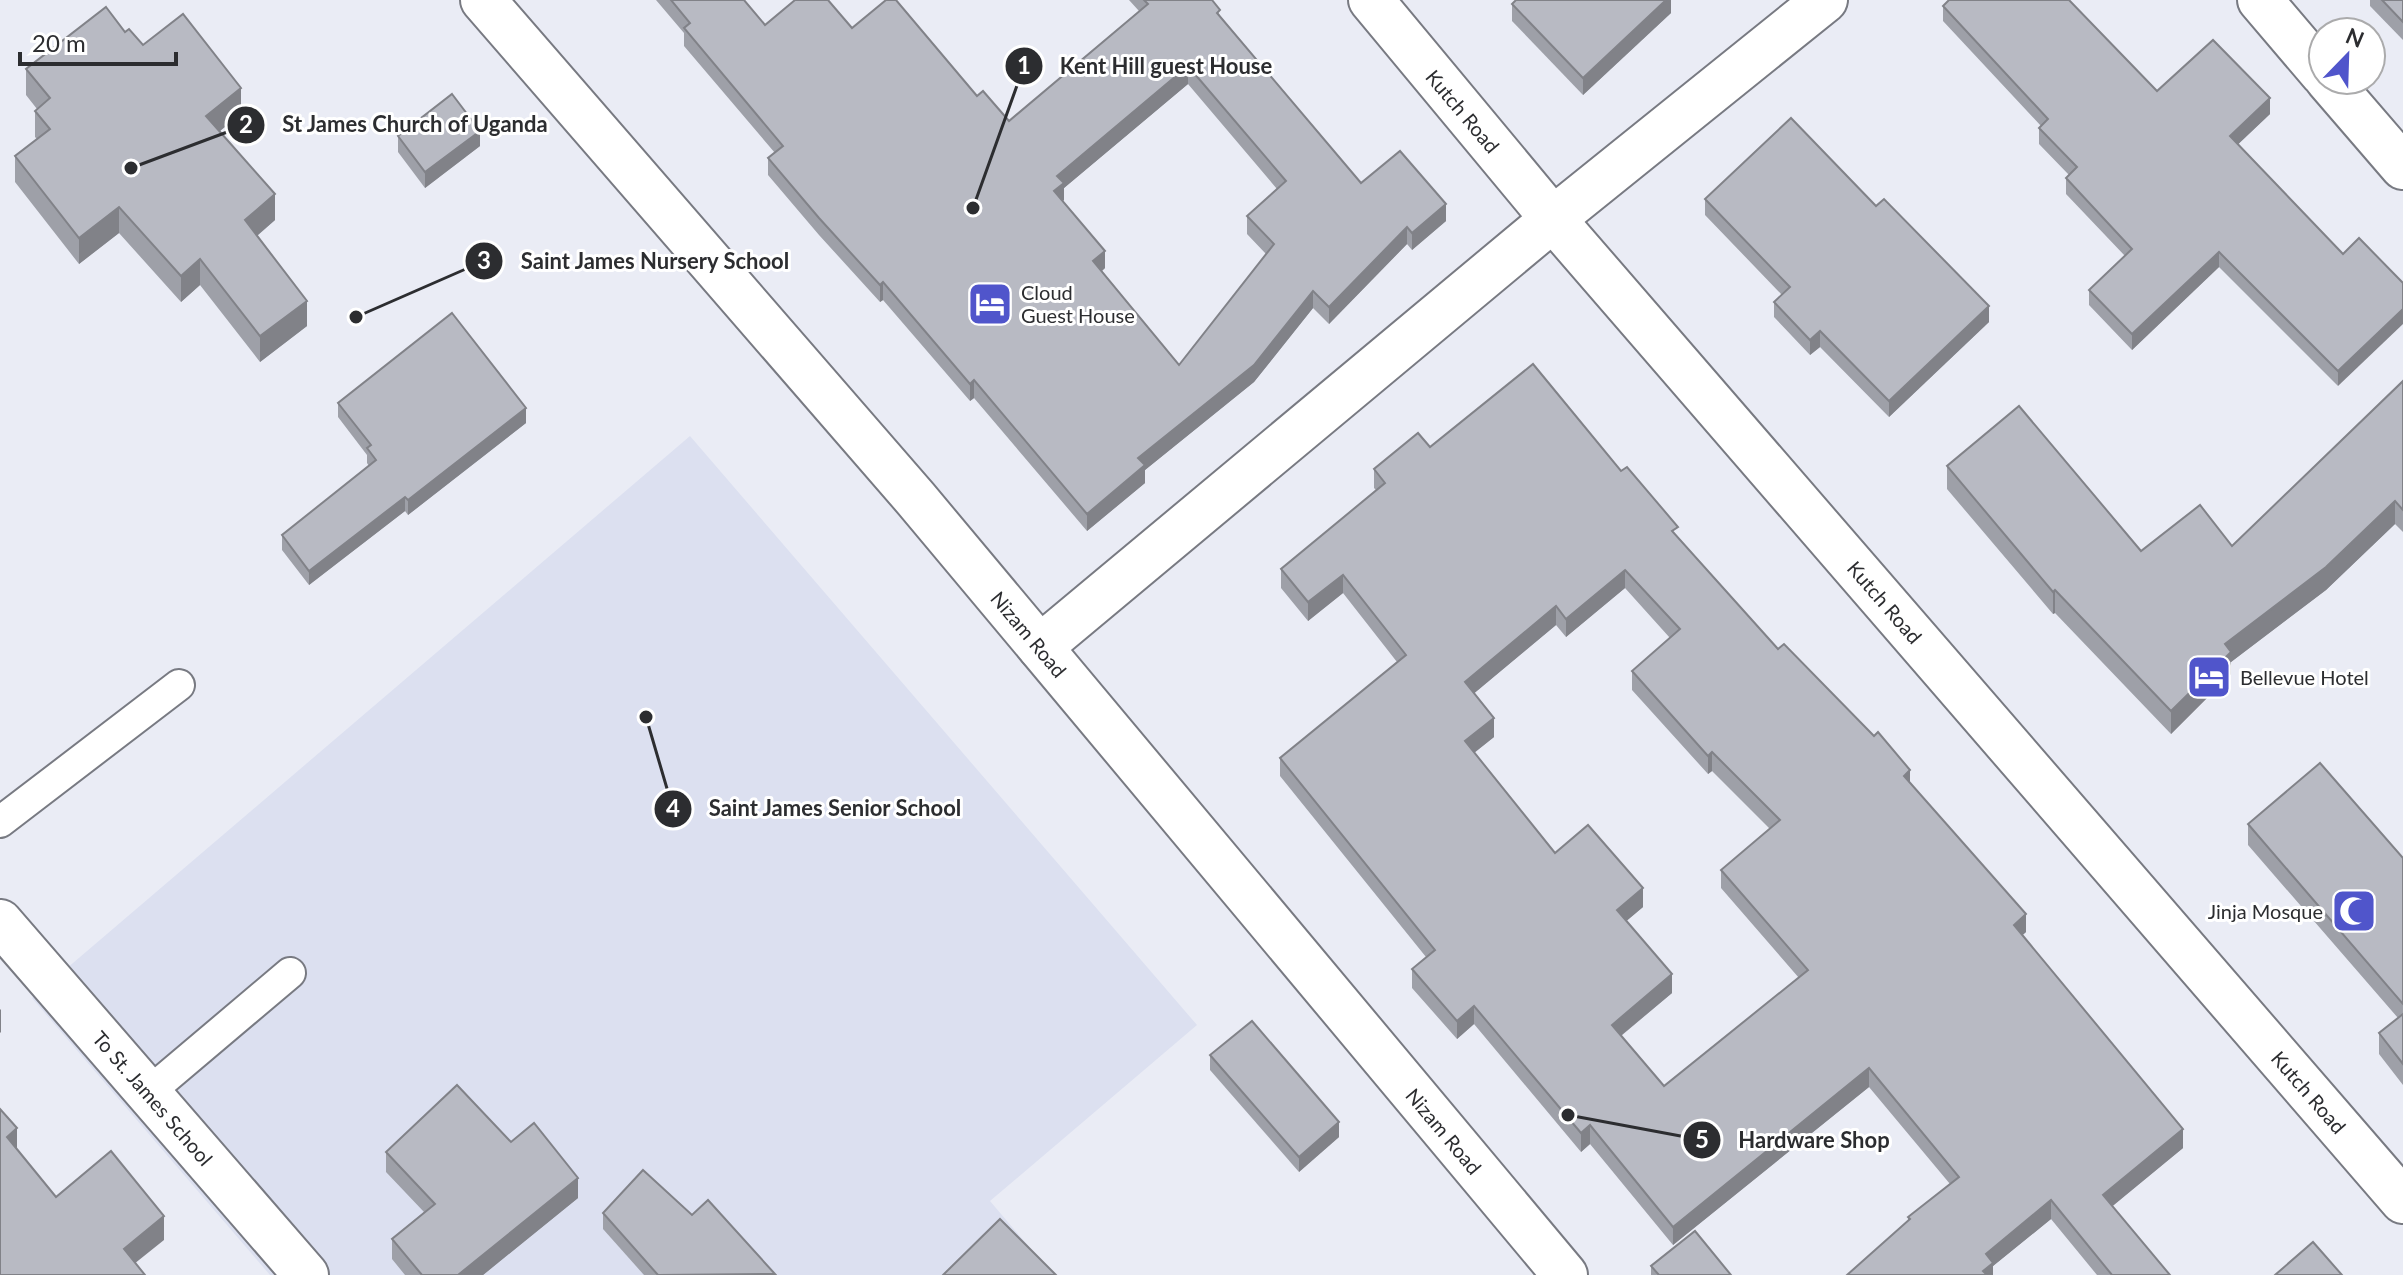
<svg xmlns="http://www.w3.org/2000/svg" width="2403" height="1275" font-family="Lato,sans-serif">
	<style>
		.built { fill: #dce0f0 }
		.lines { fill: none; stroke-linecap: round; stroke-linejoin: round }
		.lane-casing { stroke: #787a82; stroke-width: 34 }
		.street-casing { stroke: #787a82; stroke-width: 48 }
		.lane { stroke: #fff; stroke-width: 30 }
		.street { stroke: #fff; stroke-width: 44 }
		.wall { fill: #9ea0a8; fill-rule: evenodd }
		.shaded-wall { fill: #818288 }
		.building { fill: #b8bac3; stroke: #818288; stroke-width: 2; fill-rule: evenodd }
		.labels { text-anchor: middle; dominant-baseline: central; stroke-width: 6; stroke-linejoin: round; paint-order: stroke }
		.street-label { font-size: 20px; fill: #2c2d30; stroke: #fff }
		.poi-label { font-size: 20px; fill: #2c2d30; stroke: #fff; text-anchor: start }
		.leader { fill: none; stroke: #2c2d30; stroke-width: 3 }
		.callout-dot { fill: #2c2d30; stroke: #fff; stroke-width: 3 }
		.mark-label { font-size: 24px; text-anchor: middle; font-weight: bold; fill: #fff }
		.callout-label { font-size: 22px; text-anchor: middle; font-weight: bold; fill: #2c2d30; stroke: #fff; stroke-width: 6; stroke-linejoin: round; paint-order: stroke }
	</style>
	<rect width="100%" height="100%" fill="#eaecf5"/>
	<!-- built -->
	<path class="built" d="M690 436 1197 1025 990 1201 1053 1275H270L32 998Z"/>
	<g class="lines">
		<!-- lane casing -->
		<g class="lane-casing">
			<g id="lane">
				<path d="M0 822 179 685"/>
				<path d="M148 1093 290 973"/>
			</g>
		</g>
		<!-- street casing -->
		<g class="street-casing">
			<g id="street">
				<path d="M483 0 916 499 1565 1275"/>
				<path d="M1371 0 1553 219 2403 1201"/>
				<path d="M2260 0 2323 74"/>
				<path d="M2328 80 2403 167"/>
				<path d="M1040 647 1553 219 1825 0"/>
				<path d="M0 922 306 1275"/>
			</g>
		</g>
		<!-- lane -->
		<use href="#lane" class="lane"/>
		<!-- street -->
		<use href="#street" class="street"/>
	</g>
	<!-- wall -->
	<g class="wall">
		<path d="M656 0H744L765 25 852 28 977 96 1009 121 1139 11 1129 0H1212L1220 16 1361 183 1446 221 1412 250 1407 244 1329 324 1313 308 1254 382 1145 470V483L1087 531 974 398 970 401 883 300 880 302 819 235 768 175V158L775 153 684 46V33ZM1188 84 1277 189 1247 216V234L1266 254 1179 365 1102 271 1105 268 1062 201 1064 200V188Z"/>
		<path d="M1671 0V13L1583 95 1512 21V4Z"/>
		<path d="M2370 0H2403V40L2370 6Z"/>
		<path d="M1943 6 2157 91 2270 114 2238 144 2343 254 2338 386 2219 267 2132 350 2089 305V290L2125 256 2066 194V178L2069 175 2039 144V128L2041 126 1943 21Z"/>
		<path d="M125 32 241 114 220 131 275 220 257 236 307 326 260 362 200 285 181 302 119 233 79 264 15 182V156L37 139 35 137V111L37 109 26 95V69Z"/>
		<path d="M398 136 480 146 425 188 398 152Z"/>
		<path d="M1705 199 1876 206 1989 322 1889 417 1820 347 1810 355 1774 317V302L1782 295 1705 215Z"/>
		<path d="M2403 381V532L2395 524 2326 590 2231 662V674L2171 734 2055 613 2053 614 1947 489V466L2141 551 2232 546Z"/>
		<path d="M338 403 526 423 408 515 405 511 309 585 282 550V535L369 466 367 463V455L338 417Z"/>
		<path d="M1430 447 1621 471 1678 537 1778 649 1910 784 2026 932 2022 935 2183 1148 2112 1206 2170 1275H2097L2051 1219 1993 1266V1275L1908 1221V1217L1950 1184 1869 1087 1673 1245 1590 1144 1581 1152 1474 1024 1457 1039 1412 988V969L1426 957 1280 776V758L1397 662 1343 593 1308 621 1281 588V569L1376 490 1374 488V469ZM1625 588 1670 638 1632 671V690L1708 774 1712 771 1770 829 1721 870V888L1799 978 1664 1086 1621 1036 1672 993 1626 921 1643 907 1555 853 1474 753 1494 737 1474 693 1556 625 1566 637Z"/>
		<path d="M2248 824 2403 858V1085L2379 1054V1033L2398 1018 2248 845Z"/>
		<path d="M1210 1055 1339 1137 1299 1172 1210 1070Z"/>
		<path d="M511 1142 578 1198 483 1275H405L392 1259V1239L424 1212 386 1172V1152Z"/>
		<path d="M603 1213 692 1215 775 1275H644L603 1229Z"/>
		<path d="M1651 1266 1731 1275H1651Z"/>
	</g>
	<!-- shaded-wall -->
	<g class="shaded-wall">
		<path d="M1666 0H1671V13L1583 95V78Z"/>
		<path d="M1188 66V84L1064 188V200L1054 209V191L1057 176Z"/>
		<path d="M241 88V114L206 142V116Z"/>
		<path d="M2270 98V114L2230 152V136Z"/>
		<path d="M480 131V146L425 188V172Z"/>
		<path d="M275 194V220L245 246V220Z"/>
		<path d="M1446 204V221L1412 250V233Z"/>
		<path d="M119 207V233L79 264V238Z"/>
		<path d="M1407 227V244L1329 324V307Z"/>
		<path d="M1105 251V268L1093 278V261Z"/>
		<path d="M2219 252V267L2132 350V334Z"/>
		<path d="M200 259V285L181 302V276Z"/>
		<path d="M883 282V300L880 302V285Z"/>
		<path d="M1313 291V308L1254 382 1145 470V483L1087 531V514L1138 458Z"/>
		<path d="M307 301V326L260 362V336Z"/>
		<path d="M1989 306V322L1889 417V401Z"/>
		<path d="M2403 309V324L2338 386V371Z"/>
		<path d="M1820 331V347L1810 355V340Z"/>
		<path d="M974 380V398L970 401V384Z"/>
		<path d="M526 408V423L408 515V500Z"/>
		<path d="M405 497V511L309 585V571Z"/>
		<path d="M2395 501V524L2326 590 2231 662V674L2171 734V711L2225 644Z"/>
		<path d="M1625 570V588L1566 637V619Z"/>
		<path d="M1343 575V593L1308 621V602Z"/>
		<path d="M2055 590V613L2053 614V592Z"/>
		<path d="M1556 606V625L1465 701V682Z"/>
		<path d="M1494 718V737L1465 760V741Z"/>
		<path d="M1712 752V771L1708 774V756Z"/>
		<path d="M1910 770V789L1904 776Z"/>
		<path d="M1643 888V907L1617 929V910Z"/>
		<path d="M2026 914V932L2014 943V925Z"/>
		<path d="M1672 974V993L1612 1043V1025Z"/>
		<path d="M1474 1006V1024L1457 1039V1021Z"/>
		<path d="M1 1009V1032L0 1033V1010Z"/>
		<path d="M1869 1068V1087L1673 1245V1227Z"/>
		<path d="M1339 1122V1137L1299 1172V1157Z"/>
		<path d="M1590 1125V1144L1581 1152V1133Z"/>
		<path d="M17 1128V1152L7 1137Z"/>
		<path d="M2183 1129V1148L2103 1214V1195Z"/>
		<path d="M578 1178V1198L483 1275H458Z"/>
		<path d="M2051 1200V1219L1993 1266V1275H1983L1986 1254Z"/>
		<path d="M164 1216V1240L124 1272V1249Z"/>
	</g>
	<!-- building -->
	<g class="building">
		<path d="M671 0H744L765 25 795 0H828L852 28 886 0H896L977 96 983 91 1009 121 1148 4 1144 0H1212L1220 10 1217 13 1361 183 1400 151 1446 204 1412 233 1407 227 1329 307 1313 291 1254 365 1138 458 1145 465 1087 514 974 380 970 384 883 282 880 285 819 218 768 158 783 146 684 28 690 23ZM1188 66 1286 181 1247 216 1274 244 1179 365 1093 261 1105 251 1054 191 1064 183 1057 176Z"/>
		<path d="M1516 0H1666L1583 78 1512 4Z"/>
		<path d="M1949 0H2069L2157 91 2213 40 2270 98 2230 136 2343 254 2359 238 2403 283V309L2338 371 2219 252 2132 334 2089 290 2132 249 2066 178 2077 167 2039 128 2048 119 1943 6Z"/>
		<path d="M2382 0H2403V22Z"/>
		<path d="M106 7 125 32 129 29 143 45 183 14 241 88 206 116 275 194 245 220 307 301 260 336 200 259 181 276 119 207 79 238 15 156 50 129 35 111 50 98 26 69Z"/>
		<path d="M452 94 480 131 425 172 398 136Z"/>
		<path d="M1791 118 1876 206 1884 199 1989 306 1889 401 1820 331 1810 340 1774 302 1790 287 1705 199Z"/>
		<path d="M452 313 526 408 408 500 405 497 309 571 282 535 376 460 367 448 371 445 338 403Z"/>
		<path d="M1533 364 1621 471 1627 467 1678 527 1672 531 1778 649 1784 644 1874 736 1878 732 1910 770 1904 776 2026 914 2014 925 2183 1129 2103 1195 2170 1275H2112L2051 1200 1986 1254 1993 1263 1983 1271 1987 1275H1847L1910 1219 1908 1217 1959 1177 1869 1068 1673 1227 1590 1125 1581 1133 1474 1006 1457 1021 1412 969 1435 950 1280 758 1406 655 1343 575 1308 602 1281 569 1385 483 1374 469 1418 433 1430 447ZM1625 570 1680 629 1632 671 1708 756 1712 752 1780 820 1721 870 1808 970 1664 1086 1612 1025 1672 974 1617 910 1643 888 1588 825 1555 853 1465 741 1494 718 1465 682 1556 606 1566 619Z"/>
		<path d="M2403 381V510L2395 501 2326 567 2225 644 2231 652 2171 711 2055 590 2053 592 1947 466 2019 406 2141 551 2200 505 2232 546Z"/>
		<path d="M2320 763 2403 858V1004L2248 824Z"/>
		<path d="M2403 1014V1064L2379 1033Z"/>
		<path d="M1252 1021 1339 1122 1299 1157 1210 1055Z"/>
		<path d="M457 1085 511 1142 534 1123 578 1178 458 1275H422L392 1239 435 1204 386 1152Z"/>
		<path d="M0 1109 17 1128 7 1137 56 1197 111 1151 164 1216 124 1249 145 1275H0Z"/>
		<path d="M643 1170 692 1215 708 1200 775 1274 658 1275 603 1213Z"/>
		<path d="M1000 1219 1056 1275H943Z"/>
		<path d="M1695 1231 1731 1275H1659L1651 1266Z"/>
		<path d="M2313 1242 2342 1275H2275Z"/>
	</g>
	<!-- icons -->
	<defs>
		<g id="hotel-square" transform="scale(2.3)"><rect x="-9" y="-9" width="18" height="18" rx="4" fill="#5055cb" stroke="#fff"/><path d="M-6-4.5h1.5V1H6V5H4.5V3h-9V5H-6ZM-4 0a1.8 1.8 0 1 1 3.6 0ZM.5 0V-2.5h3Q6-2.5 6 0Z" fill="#fff"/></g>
		<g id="mosque-square" transform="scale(2.3)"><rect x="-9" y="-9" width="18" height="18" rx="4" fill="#5055cb" stroke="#fff"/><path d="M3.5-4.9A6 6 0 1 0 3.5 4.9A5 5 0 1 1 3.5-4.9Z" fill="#fff"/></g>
	</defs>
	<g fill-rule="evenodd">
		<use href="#hotel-square" x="990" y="304"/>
		<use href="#hotel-square" x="2209" y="677"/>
		<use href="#mosque-square" x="2354" y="911"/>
	</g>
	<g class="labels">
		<!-- street labels -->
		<g class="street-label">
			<text transform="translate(1463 111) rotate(50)">Kutch Road</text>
			<text transform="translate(1885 602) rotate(49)">Kutch Road</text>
			<text transform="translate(1029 634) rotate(50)">Nizam Road</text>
			<text transform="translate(2309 1092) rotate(49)">Kutch Road</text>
			<text transform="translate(153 1098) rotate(49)">To St. James School</text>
			<text transform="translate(1444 1131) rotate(50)">Nizam Road</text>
		</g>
		<!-- poi labels -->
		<g class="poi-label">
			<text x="1021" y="292">Cloud<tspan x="1021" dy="23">Guest House</tspan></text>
			<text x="2240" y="677">Bellevue Hotel</text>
			<text x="2323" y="911" text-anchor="end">Jinja Mosque</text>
		</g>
	</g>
	<!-- callouts -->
	<path class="leader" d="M973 208L1024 66M131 168L246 125M356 317L484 261M646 717L673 809M1568 1115L1702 1140"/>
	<g class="callout-dot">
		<circle cx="973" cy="208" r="8"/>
		<circle cx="131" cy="168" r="8"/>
		<circle cx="356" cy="317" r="8"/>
		<circle cx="646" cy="717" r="8"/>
		<circle cx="1568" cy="1115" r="8"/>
		<circle cx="1024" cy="66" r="20"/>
		<circle cx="246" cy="125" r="20"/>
		<circle cx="484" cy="261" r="20"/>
		<circle cx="673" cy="809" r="20"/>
		<circle cx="1702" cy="1140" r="20"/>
	</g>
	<g class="mark-label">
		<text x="1024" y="74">1</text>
		<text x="246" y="133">2</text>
		<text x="484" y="269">3</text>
		<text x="673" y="817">4</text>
		<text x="1702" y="1148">5</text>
	</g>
	<g class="callout-label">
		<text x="1166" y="74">Kent Hill guest House</text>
		<text x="415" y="132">St James Church of Uganda</text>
		<text x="655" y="269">Saint James Nursery School</text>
		<text x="835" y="816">Saint James Senior School</text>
		<text x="1814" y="1148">Hardware Shop</text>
	</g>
	<!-- north arrow -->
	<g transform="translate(2347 56) rotate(23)"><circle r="38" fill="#ffffff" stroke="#ababac" stroke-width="2"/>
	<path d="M0-6L14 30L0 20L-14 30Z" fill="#5055cb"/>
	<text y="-12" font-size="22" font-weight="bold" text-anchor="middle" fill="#2c2d30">N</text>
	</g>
	<!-- scale -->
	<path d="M20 52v12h156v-12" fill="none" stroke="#2c2d30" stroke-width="4"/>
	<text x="32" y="52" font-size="24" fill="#2c2d30" stroke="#ffffff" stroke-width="6" paint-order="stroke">20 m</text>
</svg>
